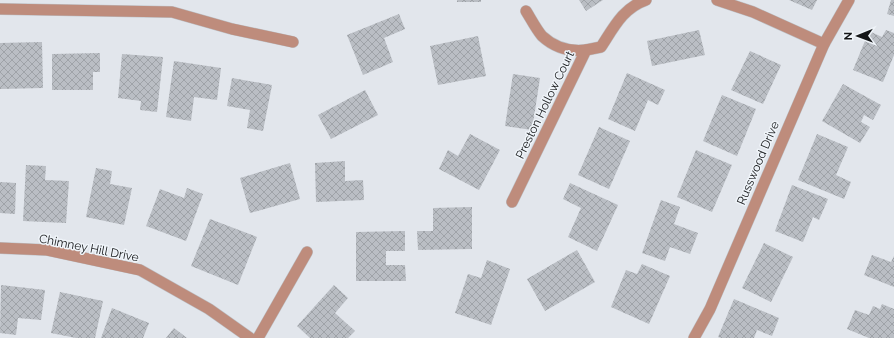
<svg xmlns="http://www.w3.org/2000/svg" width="894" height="338" font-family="Raleway,sans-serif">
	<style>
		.building { fill: url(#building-cross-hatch) }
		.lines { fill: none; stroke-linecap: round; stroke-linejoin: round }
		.minor-casing { stroke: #bdc1c6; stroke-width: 12 }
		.minor { stroke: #be8c7c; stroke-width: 11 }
		.labels { text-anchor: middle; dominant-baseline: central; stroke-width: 3; stroke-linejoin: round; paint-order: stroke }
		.street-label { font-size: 12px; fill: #141618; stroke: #eff4f9 }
	</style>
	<defs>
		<pattern id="building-cross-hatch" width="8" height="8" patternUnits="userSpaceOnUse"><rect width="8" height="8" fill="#babec4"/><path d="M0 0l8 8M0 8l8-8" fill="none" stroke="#9fa3a8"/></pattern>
	</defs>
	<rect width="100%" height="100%" fill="#e2e6ec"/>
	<!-- building -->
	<g class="building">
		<rect x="457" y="0" width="24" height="2"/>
		<path d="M579 0H603L586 11Z"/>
		<path d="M789 0H817L812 10Z"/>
		<path d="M891 0H894V16L887 14Z"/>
		<path d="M399 14 405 29 384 38 393 62 363 75 347 35Z"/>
		<path d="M699 30 705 55 652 66 647 41Z"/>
		<path d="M886 30 894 33V55L883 82 853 70 869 31 882 37Z"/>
		<path d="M478 36 486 76 438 85 430 46Z"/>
		<path d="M42 42 43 88 0 89V43Z"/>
		<path d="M750 51 781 65 763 104 731 90Z"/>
		<path d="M100 53V72H93V90H52V54Z"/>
		<path d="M122 54 163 57 157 112 140 110 141 101 118 98Z"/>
		<path d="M174 61 221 68 217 100 194 97 191 121 166 117Z"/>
		<path d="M627 73 665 90 658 105 648 100 635 131 608 119Z"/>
		<path d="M513 74 540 78 532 130 505 126Z"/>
		<path d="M232 78 272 85 263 131 247 128 250 110 227 106Z"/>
		<path d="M843 84 881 105 873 120 864 115 861 122 870 127 860 143 822 121Z"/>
		<path d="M365 90 378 115 331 139 318 115Z"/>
		<path d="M722 95 756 109 737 156 703 141Z"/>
		<path d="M599 127 630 141 609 189 578 175Z"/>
		<path d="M470 134 500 150 479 190 439 169 448 150 458 156Z"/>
		<path d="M817 134 848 147 836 175 851 182 844 199 798 180Z"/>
		<path d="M696 150 732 165 712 212 677 197Z"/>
		<path d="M345 161V181L363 180 364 200 316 202 315 163Z"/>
		<path d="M290 163 300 199 250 213 240 178Z"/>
		<path d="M26 165 46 166 45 180 69 181 66 223 23 221Z"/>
		<path d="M96 168 112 171 110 184 132 188 124 225 86 217Z"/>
		<path d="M0 182 16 183 15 214 0 213Z"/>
		<path d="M570 183 618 205 597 251 568 237 581 208 563 199Z"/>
		<path d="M792 185 828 199 819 220 813 217 803 242 775 231Z"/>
		<path d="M187 188 203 194 186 241 146 226 160 189 184 198Z"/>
		<path d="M661 200 680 207 674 224 698 233 690 254 670 247 665 261 642 253Z"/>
		<path d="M472 207V249L418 250 417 231H433V208Z"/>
		<path d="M210 219 257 237 238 285 191 266Z"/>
		<path d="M405 231V251H386V265H405L406 281H356V232Z"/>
		<path d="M764 243 793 257 771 302 742 288Z"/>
		<path d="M577 250 595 282 545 311 527 279Z"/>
		<path d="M872 255 891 262 894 256V287L864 275Z"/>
		<path d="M487 260 510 269 491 325 455 313 468 274 481 278Z"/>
		<path d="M642 264 670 276 649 324 611 307 626 270 637 274Z"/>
		<path d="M1 285 45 290 41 320 18 318 16 335 0 333Z"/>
		<path d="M334 285 348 298 335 313 355 331 348 338H310L297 326Z"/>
		<path d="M60 292 103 301 95 338H76L51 333Z"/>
		<path d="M734 299 779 318 772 336 757 330 754 338H721L718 337Z"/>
		<path d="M882 304 894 309V338H869L847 329 855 310 869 315 873 306 880 309Z"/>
		<path d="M112 308 149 323 143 338H101Z"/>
		<path d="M174 328 187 338H166Z"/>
	</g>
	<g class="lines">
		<!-- minor casing -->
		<g class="minor-casing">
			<g id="minor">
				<path d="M717 0 753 12 824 44"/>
				<path d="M0 9 172 12 232 29 293 42"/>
				<path d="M526 11C531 19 536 29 542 36 555 48 569 52 586 50"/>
				<path d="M512 202 586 50 601 47C614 27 623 8 646 0"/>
				<path d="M0 248 47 250 140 270 209 309 250 338"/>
				<path d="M258 338 307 252"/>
				<path d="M694 338 710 309 824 44 849 0"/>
			</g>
		</g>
		<!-- minor -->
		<use href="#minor" class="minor"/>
	</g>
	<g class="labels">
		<!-- street labels -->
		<g class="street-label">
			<text transform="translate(545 105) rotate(-64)">Preston Hollow Court</text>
			<text transform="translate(758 163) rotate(-67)">Russwood Drive</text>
			<text transform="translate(89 248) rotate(11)">Chimney Hill Drive</text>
		</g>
	</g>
	<!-- north arrow -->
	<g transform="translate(858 36) rotate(269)" stroke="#eff4f9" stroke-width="3" paint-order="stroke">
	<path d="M0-3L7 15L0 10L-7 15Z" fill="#141618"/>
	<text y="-6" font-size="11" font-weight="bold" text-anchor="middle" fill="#141618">N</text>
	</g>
</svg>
